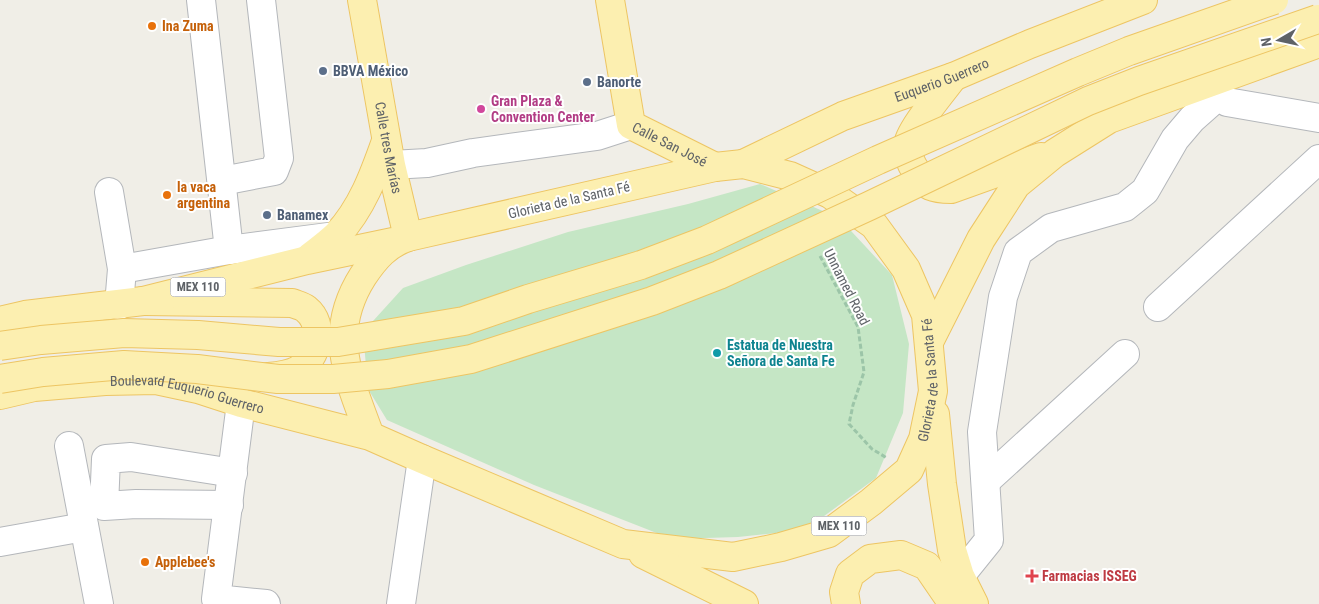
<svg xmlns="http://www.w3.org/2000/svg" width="1319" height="604" font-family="'Roboto Condensed',sans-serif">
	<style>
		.green { fill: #c5e6c5 }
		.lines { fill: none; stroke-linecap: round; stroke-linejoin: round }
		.minor-casing { stroke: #b4b7bb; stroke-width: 30 }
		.major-casing { stroke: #edc563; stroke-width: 30 }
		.path { stroke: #9cc5a8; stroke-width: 3; stroke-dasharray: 5 2.5; stroke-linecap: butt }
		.minor { stroke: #fff; stroke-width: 28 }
		.major { stroke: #fcefb0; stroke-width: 28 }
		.major-bridge-casing { stroke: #edc563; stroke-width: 30; stroke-linecap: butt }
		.major-bridge { stroke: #fcefb0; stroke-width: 28 }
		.food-dot { fill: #e8710a; stroke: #fff; stroke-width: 2 }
		.service-dot { fill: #5c6f8a; stroke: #fff; stroke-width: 2 }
		.hotel-dot { fill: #d1479c; stroke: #fff; stroke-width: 2 }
		.culture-dot { fill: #0f9aa8; stroke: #fff; stroke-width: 2 }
		.health-dot { fill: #e0444e; stroke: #fff; stroke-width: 2 }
		.labels { text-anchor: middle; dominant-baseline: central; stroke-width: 4; stroke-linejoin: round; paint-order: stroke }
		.shield { fill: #fff; stroke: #8e9195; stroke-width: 1 }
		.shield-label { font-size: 12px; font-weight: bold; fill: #5e6267 }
		.food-label { font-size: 14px; font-weight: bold; fill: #c56008; stroke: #fff; text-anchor: start }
		.service-label { font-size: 14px; font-weight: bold; fill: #4e5e75; stroke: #fff; text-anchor: start }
		.street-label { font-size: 14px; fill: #5e6267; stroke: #fff }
		.hotel-label { font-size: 14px; font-weight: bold; fill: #b23c85; stroke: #fff; text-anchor: start }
		.culture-label { font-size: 14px; font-weight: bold; fill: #0d838f; stroke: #fff; text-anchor: start }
		.health-label { font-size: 14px; font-weight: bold; fill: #be3a42; stroke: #fff; text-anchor: start }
	</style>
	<rect width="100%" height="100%" fill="#f0eee7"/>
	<!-- green -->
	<path class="green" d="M760 184 839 218 892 275 909 344 903 413 876 478 805 530 738 537 672 539 534 485 387 420 368 389 363 332 403 288 466 265 568 232 688 204Z"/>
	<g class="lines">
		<!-- minor casing -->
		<g class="minor-casing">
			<g id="minor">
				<path d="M201 0 229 250"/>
				<path d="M1205 86 1227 102 1319 118"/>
				<path d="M391 165 427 163 473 153 597 136 631 125"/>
				<path d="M222 181 274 171 279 158 261 0"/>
				<path d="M109 192 122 269 119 305"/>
				<path d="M122 269 229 250 336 236"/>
				<path d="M1158 307 1319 159"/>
				<path d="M241 403 216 599 266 604"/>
				<path d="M69 446 99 604"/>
				<path d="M986 481 1125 354"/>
				<path d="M229 505 136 504 104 506 106 459 131 457 233 473"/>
				<path d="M0 542 84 527"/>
				<path d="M960 576 989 540 982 432 1003 297 1018 252 1051 228 1125 207 1145 191 1175 139 1192 119 1218 96"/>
				<path d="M401 604 422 459"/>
			</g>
		</g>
		<!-- major casing -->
		<g class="major-casing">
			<g id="major">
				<path id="s1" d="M362 0 391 165 408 237"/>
				<path id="s2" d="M610 0 631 125 715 167"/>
				<path d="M953 77C943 91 908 132 908 145 907 154 911 164 916 171 924 187 935 189 951 189L1041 157"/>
				<path id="s3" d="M743 164 843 116 953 77 1030 44 1143 0"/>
				<path d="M310 257C319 250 329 243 337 235 362 208 374 175 386 141"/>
				<path d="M143 301 292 303C297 305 302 306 306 309 326 325 317 358 298 370 289 375 278 376 268 377"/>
				<path d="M0 321 25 315 143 301 307 260 393 242"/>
				<path d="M929 342 981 239 1016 185 1055 153 1109 119 1319 43"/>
				<path id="s4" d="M0 395 34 387 105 381 156 380 198 389 241 403 370 436 422 459 623 544 733 557 781 547 829 533 871 502 909 470 923 439 933 391 926 315 906 269 874 225 830 194 790 176 743 164 715 167 408 237C387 244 375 258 363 276 326 334 349 378 370 436"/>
				<path d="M935 414 942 484 952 550 960 576 974 604"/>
				<path d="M643 554 744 604"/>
				<path d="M846 604 844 592 850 574 870 559 901 555 927 566 953 604"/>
			</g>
		</g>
		<!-- path -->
		<path class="path" d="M820 256 858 327 864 372 853 405 849 424 872 449 887 458"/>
		<!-- minor -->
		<use href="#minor" class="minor"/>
		<!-- major -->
		<use href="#major" class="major"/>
		<!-- major-bridge casing -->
		<g class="major-bridge-casing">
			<g id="major-bridge">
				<path d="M0 346 41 340 124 333 198 335 279 342H338L464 321 528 299 641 265 707 240 878 160 1078 72 1129 51 1274 0"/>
				<path d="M0 379 43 372 124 365 197 369 278 379H333L388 374 471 359 652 301 719 275 869 206 1088 101 1139 81 1318 19"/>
			</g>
		</g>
		<!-- major-bridge -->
		<use href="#major-bridge" class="major-bridge"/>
	</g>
	<!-- markers -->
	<g class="food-dot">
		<circle cx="152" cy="26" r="5"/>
		<circle cx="167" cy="195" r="5"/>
		<circle cx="145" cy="562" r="5"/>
	</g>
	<g class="service-dot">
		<circle cx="323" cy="71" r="5"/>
		<circle cx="587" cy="82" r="5"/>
		<circle cx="267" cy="215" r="5"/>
	</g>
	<circle class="hotel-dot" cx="481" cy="109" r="5"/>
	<circle class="culture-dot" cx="717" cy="353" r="5"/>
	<path class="health-dot" d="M1029.5 568.5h5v5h5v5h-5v5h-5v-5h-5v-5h5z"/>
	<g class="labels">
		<!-- shield labels -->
		<g class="shield">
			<rect x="170.5" y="277.5" width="55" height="19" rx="4"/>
			<rect x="811.5" y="516.5" width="55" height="19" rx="4"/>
		</g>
		<g class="shield-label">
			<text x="198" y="287">MEX 110</text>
			<text x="839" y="526">MEX 110</text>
		</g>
		<!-- food labels -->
		<g class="food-label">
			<text x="162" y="26">Ina Zuma</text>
			<text x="177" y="187">la vaca<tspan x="177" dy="16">argentina</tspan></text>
			<text x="155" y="562">Applebee's</text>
		</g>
		<!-- service labels -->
		<g class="service-label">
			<text x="333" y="71">BBVA México</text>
			<text x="597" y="82">Banorte</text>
			<text x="277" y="215">Banamex</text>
		</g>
		<!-- street labels -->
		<g class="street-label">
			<text stroke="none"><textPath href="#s3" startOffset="216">Euquerio Guerrero</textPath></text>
			<text stroke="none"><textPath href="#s2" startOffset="170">Calle San José</textPath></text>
			<text stroke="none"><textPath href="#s1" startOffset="150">Calle tres Marías</textPath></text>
			<text transform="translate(569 200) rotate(-13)">Glorieta de la Santa Fé</text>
			<text transform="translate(847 287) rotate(63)">Unnamed Road</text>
			<text stroke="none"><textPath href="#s4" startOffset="1059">Glorieta de la Santa Fé</textPath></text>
			<text stroke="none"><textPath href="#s4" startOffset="190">Boulevard Euquerio Guerrero</textPath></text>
		</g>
		<!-- hotel labels -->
		<g class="hotel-label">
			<text x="491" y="101">Gran Plaza &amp;<tspan x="491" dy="16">Convention Center</tspan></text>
		</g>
		<!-- culture labels -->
		<g class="culture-label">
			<text x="727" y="345">Estatua de Nuestra<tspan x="727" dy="16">Señora de Santa Fe</tspan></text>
		</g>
		<!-- health labels -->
		<g class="health-label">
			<text x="1042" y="576">Farmacias ISSEG</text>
		</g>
	</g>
	<!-- north arrow -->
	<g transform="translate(1279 40) rotate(261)" stroke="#ffffff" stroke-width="4" paint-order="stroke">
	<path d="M0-4L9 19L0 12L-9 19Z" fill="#5e6267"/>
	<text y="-8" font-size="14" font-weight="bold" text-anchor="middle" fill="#5e6267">N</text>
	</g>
</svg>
